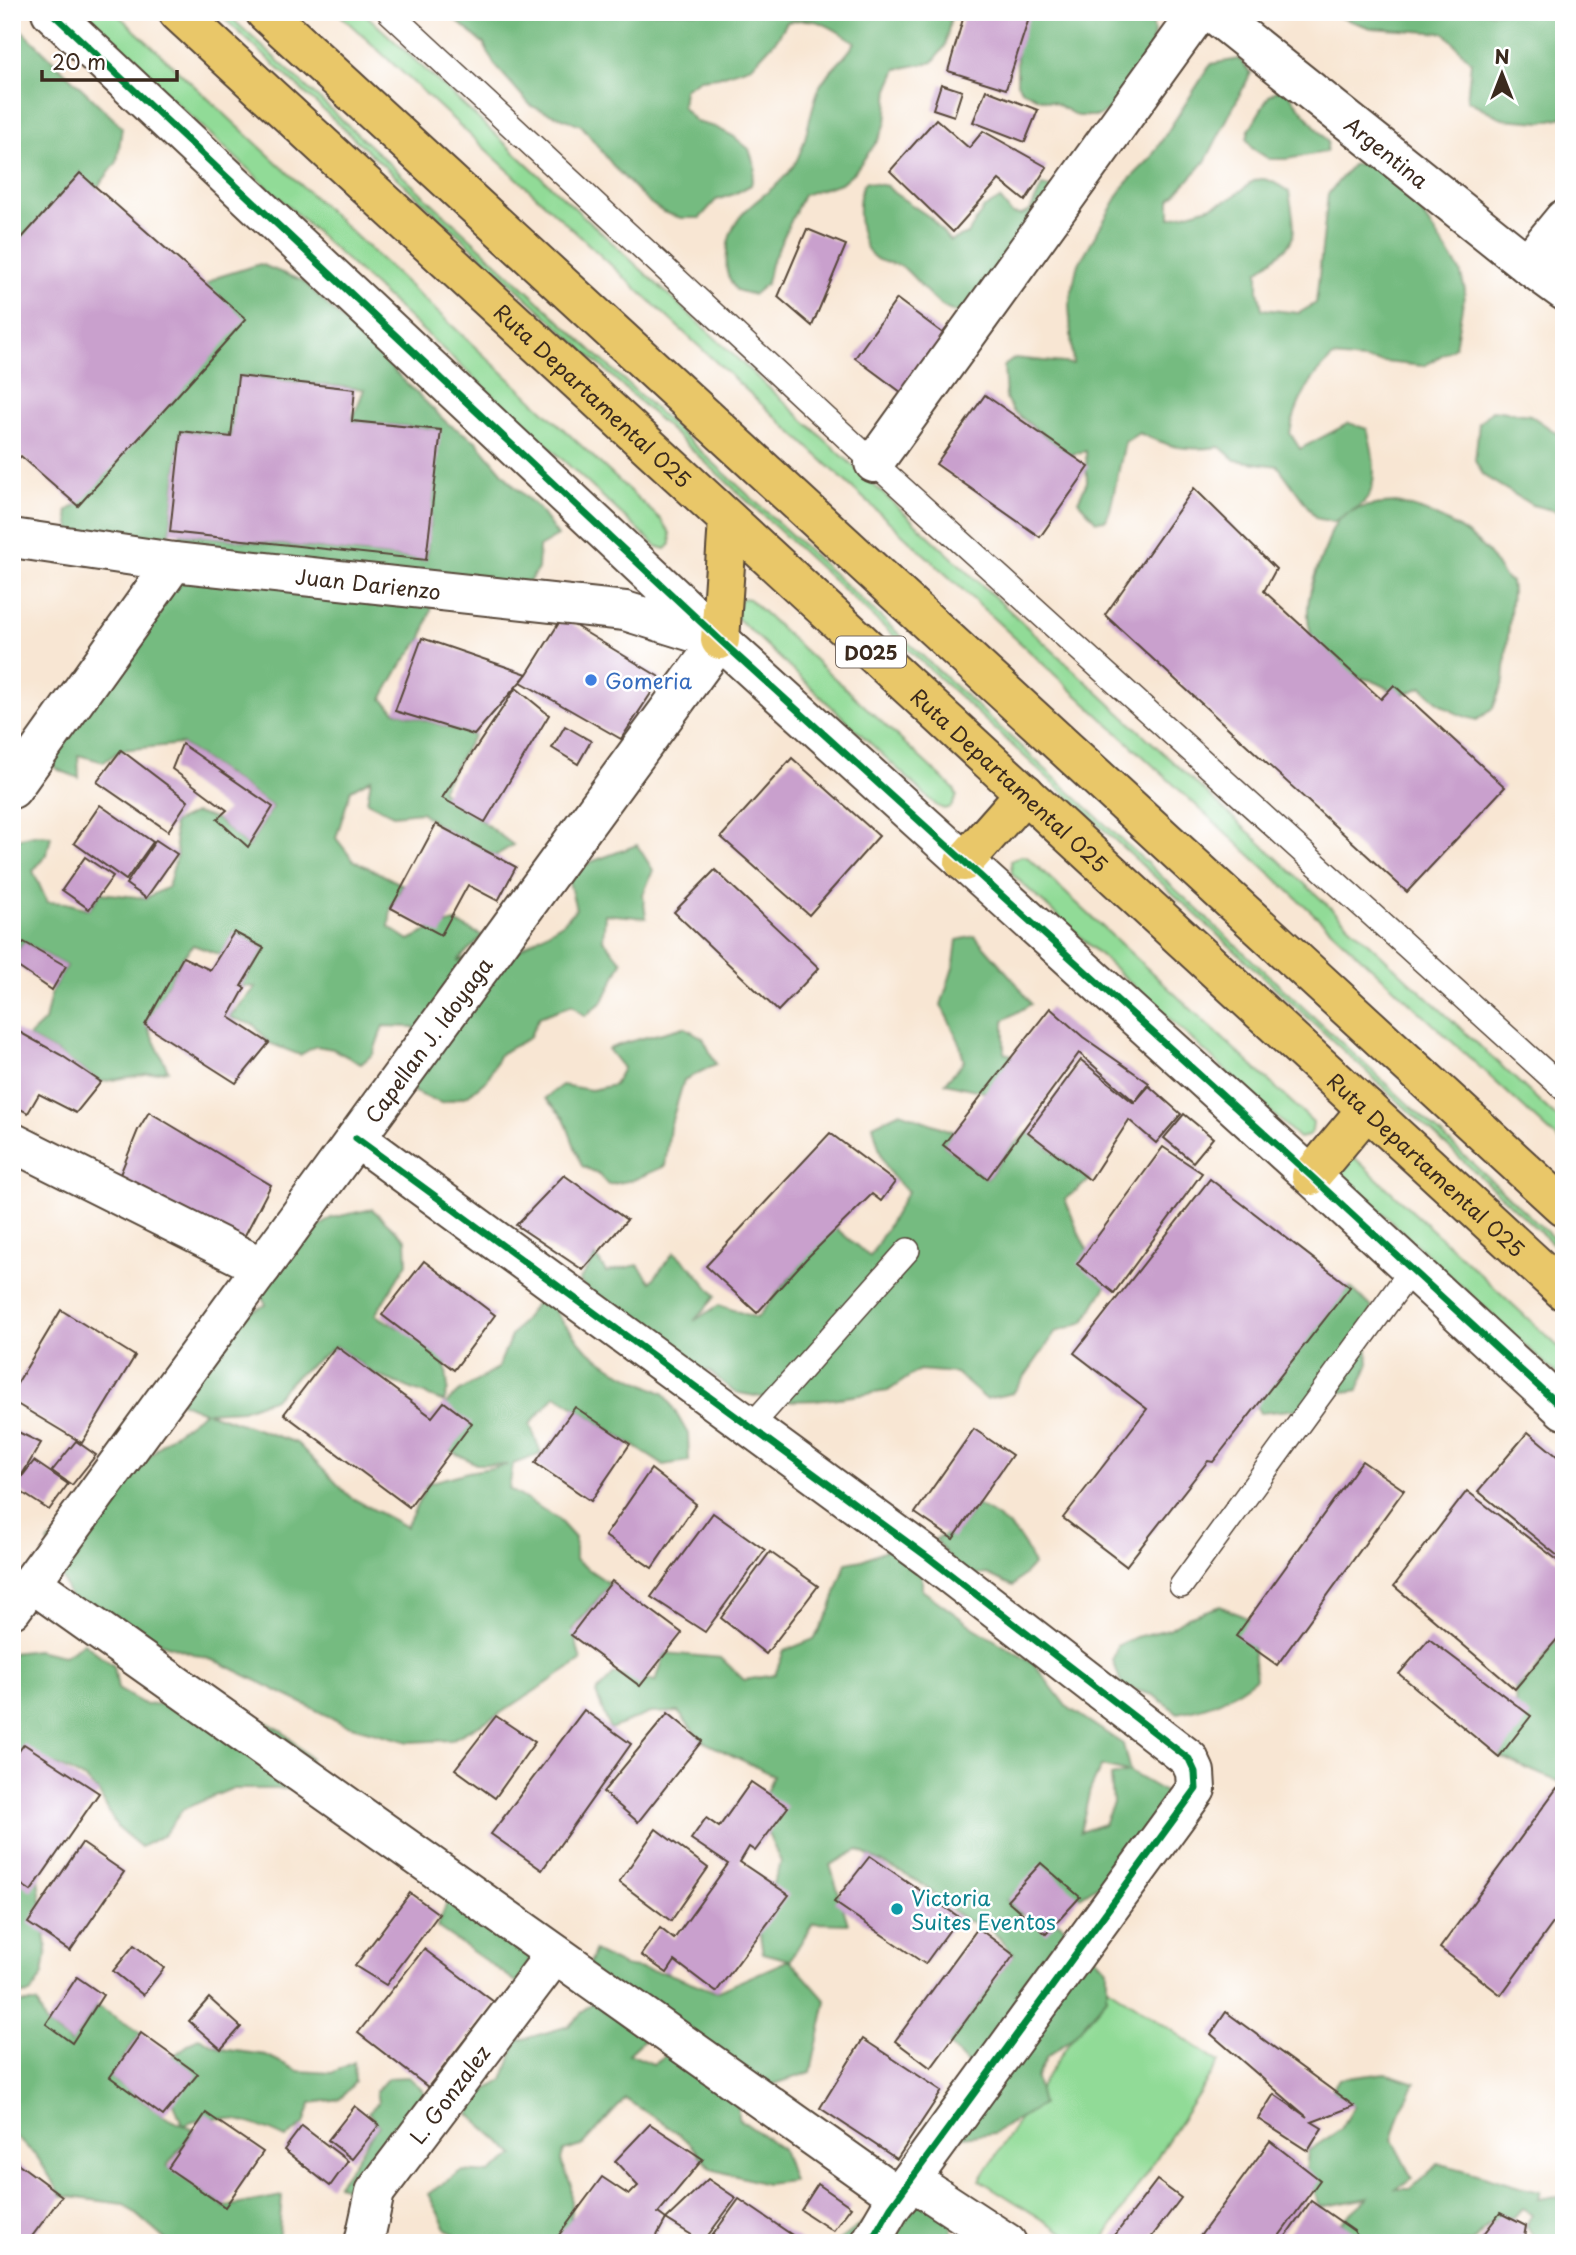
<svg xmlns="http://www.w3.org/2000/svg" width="1576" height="2255" font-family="'Playpen Sans',sans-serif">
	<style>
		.green { fill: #91db97; stroke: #66825a; stroke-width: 2 }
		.forest { fill: #74bb80; stroke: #58724f; stroke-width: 2; fill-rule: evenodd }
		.building { fill: #c9a0cd }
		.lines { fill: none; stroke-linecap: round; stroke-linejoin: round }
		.lane-casing { stroke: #574639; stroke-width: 26 }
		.street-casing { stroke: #574639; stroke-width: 42 }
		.highway-casing { stroke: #574639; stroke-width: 42 }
		.lane { stroke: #fff; stroke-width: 23 }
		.street { stroke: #fff; stroke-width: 38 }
		.highway { stroke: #e9c769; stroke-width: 38 }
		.cycleway-casing { stroke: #fff; stroke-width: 11 }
		.cycleway { stroke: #00873e; stroke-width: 7 }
		.shop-dot { fill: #3f7fe0; stroke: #fff; stroke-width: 2.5 }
		.culture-dot { fill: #0f9aa8; stroke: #fff; stroke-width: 2.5 }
		.labels { text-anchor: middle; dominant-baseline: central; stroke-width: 5; stroke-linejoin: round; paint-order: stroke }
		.shield { fill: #fff; stroke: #766a62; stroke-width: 2 }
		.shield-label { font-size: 19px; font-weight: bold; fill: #3b2a1e }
		.street-label { font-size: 21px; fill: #3b2a1e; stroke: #fff }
		.shop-label { font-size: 21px; fill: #366cbe; stroke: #fff; text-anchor: start }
		.culture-label { font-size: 21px; fill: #0d838f; stroke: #fff; text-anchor: start }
	</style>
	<rect width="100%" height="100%" fill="#fff"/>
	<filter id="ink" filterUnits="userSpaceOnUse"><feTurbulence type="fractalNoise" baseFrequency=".0143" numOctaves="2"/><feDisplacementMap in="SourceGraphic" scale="14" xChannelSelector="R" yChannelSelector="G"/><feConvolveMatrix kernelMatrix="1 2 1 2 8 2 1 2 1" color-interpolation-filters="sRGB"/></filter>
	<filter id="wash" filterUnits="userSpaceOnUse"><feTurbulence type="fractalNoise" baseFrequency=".00686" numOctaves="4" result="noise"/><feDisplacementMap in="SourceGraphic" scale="28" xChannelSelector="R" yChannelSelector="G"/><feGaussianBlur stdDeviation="1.57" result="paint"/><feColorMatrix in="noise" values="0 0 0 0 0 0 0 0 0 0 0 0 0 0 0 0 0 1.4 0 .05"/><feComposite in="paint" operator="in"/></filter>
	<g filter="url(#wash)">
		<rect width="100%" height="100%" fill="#f8e6d3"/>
		<!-- green -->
		<g class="green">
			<path d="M78 12H115L661 520 670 533 671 544 666 549 656 546Z"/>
			<path d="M217 12H225L1564 1248V1254Z"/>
			<path d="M337 12H363L1564 1124V1145Z"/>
			<path d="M744 598 749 599 954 789 957 796 951 807 944 809 937 806 734 615 739 600Z"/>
			<path d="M1021 856 1027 857 1313 1122 1312 1131 1308 1136 1299 1138 1012 874 1011 861Z"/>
			<path d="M1352 1159H1356L1564 1352V1381L1341 1175 1340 1169 1346 1160Z"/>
			<path d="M1106 1986 1219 2062 1101 2243H1080L980 2180Z"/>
		</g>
		<!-- forest -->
		<g class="forest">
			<path d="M446 12H911L917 17 922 12H952L945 46 933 62 897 69 889 87 886 123 878 140 855 171 841 183 803 195 771 264 767 283 753 295 736 290C725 274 726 271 727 251 731 204 773 198 794 165 808 142 809 113 819 88 827 70 846 60 855 42 829 27 819 15 787 22L777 39 752 66 718 77 700 79 684 89 682 107 696 122 715 127 733 136 749 149 755 167 751 185 734 194 716 200 700 218H681L663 212 646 200 615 168 581 125 531 106 494 64 484 44Z"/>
			<path d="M1013 12H1151L1154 32 1151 51 1114 107 1098 116H1077L1055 103 1038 98 1022 90 1017 83V36Z"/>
			<path d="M1331 12H1564V117L1542 122 1503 119 1467 100 1471 62 1445 33 1371 28 1333 15Z"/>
			<path d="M12 21 122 127 117 162 97 188 74 195 12 254Z"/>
			<path d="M1239 59 1251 73 1205 162 1170 200V218C1187 213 1206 209 1223 202 1255 188 1250 164 1289 192 1298 244 1298 239 1258 271V290L1262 309 1299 313 1316 303 1328 194 1352 165 1371 162 1415 203 1460 271 1465 290 1455 347 1424 366 1333 357C1311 376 1295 404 1290 433L1300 449 1349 423 1367 429C1373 449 1381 488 1362 504 1354 511 1343 516 1333 522L1316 518 1278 466 1235 460 1220 447C1184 451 1172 448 1139 433L1125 442 1110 510 1106 520 1096 521 1078 501 1087 482 1086 451 1069 455 1013 411 1006 399 1004 366 1015 358 1073 364 1069 305 1077 267 1125 184 1150 159 1211 64Z"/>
			<path d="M1278 90 1287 92 1328 142 1326 152 1287 159H1269L1252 148 1247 139 1249 130 1269 96Z"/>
			<path d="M865 182 887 186 894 193 931 218 950 241 968 234 983 209 1000 199 1012 214 1021 215 1030 211 1042 186 1061 189 970 316C935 311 929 291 905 269 896 261 884 265 875 258 858 245 854 199 865 182Z"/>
			<path d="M260 264 303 281 447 423 476 441 512 484 538 508 558 536 539 547 538 569 524 589 432 606 422 638 400 667 382 699 395 711 474 735 441 790 513 845 495 856 436 824 421 812 393 815 367 802 371 779 351 790 336 838 353 860 403 885 391 908 389 927 409 940 431 929 455 922 483 936 457 961 480 954H512L564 922 576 909 568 878 591 862 637 845 653 870 643 895 646 918 605 914 603 940 622 962 603 1001 585 1016 572 1005 539 1017 529 1038 500 1054 487 1080 467 1096 441 1103 407 1089 415 1027 383 1026 373 1054 361 1064 333 1049 316 1046 300 1055 269 1043 254 1025 229 1017 256 987 241 986 264 948 234 932 221 955 193 945 183 957 146 1024 168 1070 101 1082 61 1055 28 1037 45 1021 52 990 66 966 24 942 12 957V840L34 835 51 836 47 854 33 871 47 902 66 903 89 909 101 893 146 898 168 887 177 854 173 823 195 813 217 819 248 847 273 807 182 744 121 750 104 762 78 755 79 778 59 770 39 757 127 667 123 650 160 560 181 534 426 560 440 430 352 421 364 389 239 376 231 437 181 431 170 532 147 552 72 541 67 511 81 502 178 302 218 277Z"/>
			<path d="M1492 410 1530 415 1564 438V513L1532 505 1484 476 1475 461 1479 423Z"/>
			<path d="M1396 503C1429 510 1465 527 1487 552 1496 561 1499 576 1511 582L1512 591 1504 680 1493 708 1477 720C1454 715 1438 704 1422 687 1394 700 1398 691 1373 681 1368 679 1363 679 1358 677 1347 674 1328 662 1322 654 1296 622 1311 581 1326 547 1329 540 1331 529 1336 523 1349 506 1377 504 1396 503Z"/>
			<path d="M975 936 1017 984 1031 1004 1004 1020V1053L1012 1055 1006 1086 984 1092 945 1083 964 1061 959 1041 941 1005 954 964 957 940Z"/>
			<path d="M684 1027 703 1038 716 1064 684 1080 670 1127 665 1166 633 1180 608 1185 597 1173 582 1166 564 1118 545 1098 562 1085 591 1090 614 1085 623 1068 608 1049C633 1039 658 1035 684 1027Z"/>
			<path d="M900 1112 954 1132 944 1145 987 1179 1009 1149 1028 1132 1090 1180 1065 1199 1080 1236 1106 1286 1084 1322 1056 1332 1013 1393 986 1399 956 1373 919 1370 888 1391 824 1400 782 1401 734 1392 708 1370 692 1385 579 1281 596 1256 606 1272 638 1265 651 1282 674 1252 693 1269 716 1296 694 1321 719 1305 757 1318 832 1225 870 1257 908 1191C885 1177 879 1150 873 1125Z"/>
			<path d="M372 1209 406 1240 407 1263 375 1315 403 1330 445 1360 448 1389 444 1402 374 1374 336 1346 295 1377 275 1398 242 1410 207 1412 297 1443 350 1497 406 1527 428 1483 468 1472 508 1465 476 1464 445 1448 432 1417 457 1393 498 1368 511 1336 543 1295 562 1321 587 1350 617 1371 665 1394 688 1434 689 1461 663 1465 556 1395 530 1424 541 1454 513 1464 509 1489 557 1518 575 1538V1560L610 1584 573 1629 581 1661 496 1716 451 1740 409 1742 344 1724 221 1663 77 1615 48 1542 126 1479 166 1440 204 1412 180 1402 238 1317 266 1305 254 1278 331 1218Z"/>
			<path d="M1350 1287 1372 1307 1366 1331 1369 1363 1358 1390 1329 1394 1310 1408 1260 1413 1249 1394Z"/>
			<path d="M977 1505C1004 1520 1024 1534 1033 1565L1013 1586 987 1574 964 1576 935 1539 958 1531Z"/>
			<path d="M890 1548 922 1563V1590L973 1627 1034 1664 1066 1706 1123 1744 1130 1772 1170 1795 1126 1871 1112 1856 1111 1877 1080 1897 1007 1900 1022 1914 1014 1918 1058 1922 1083 1943 1107 1969V1998L1072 2038 1047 2057 1036 2078 1042 2105 994 2133 948 2139 976 2073 948 2044 1014 1954 989 1927 965 1920 919 1882 858 1850 830 1865 848 1924 813 1923 790 1960 826 2001 811 2072 738 2096V2118L782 2149 793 2181 766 2184 711 2169 690 2143 659 2120 625 2099 582 2146 564 2151 561 2160 571 2185V2225L554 2243H468L447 2230 428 2194 461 2171 489 2173 515 2155 469 2114 485 2091 503 2080 517 2041 569 2026 592 2002 645 2039 629 2054 653 2064 682 2044 585 1975 594 1951 624 1966 667 1973 716 1992 789 1960 763 1953 758 1923 781 1862 768 1834 760 1808 773 1775 702 1741 678 1712 650 1713 610 1729 596 1693 614 1674 656 1681 665 1653 721 1658 744 1680 775 1675 784 1651 814 1639 830 1611 846 1563 862 1560ZM1101 1766 1128 1772 1111 1776 1113 1803 1104 1824 1080 1832 1090 1790Z"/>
			<path d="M1220 1606 1249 1619 1256 1678C1226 1700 1215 1706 1178 1713L1153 1695 1122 1686 1113 1660 1117 1646 1136 1637 1169 1629 1188 1617Z"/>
			<path d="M1564 1640V1784L1499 1757 1516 1725 1515 1689 1532 1675 1555 1642Z"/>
			<path d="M84 1643 114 1666 118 1689 146 1705 182 1702 206 1690 281 1730 311 1759 298 1789H231L183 1809 164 1835 141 1847 117 1827 99 1793 85 1779 59 1766 19 1753 12 1771V1653L36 1650 64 1656Z"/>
			<path d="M12 1868 38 1878 47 1948 43 1975 30 1994 12 1996Z"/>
			<path d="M448 1900 482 1926 531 1957 518 1983 437 1927Z"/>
			<path d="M12 2001 15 2003H37L46 2024 71 2043 97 2006 141 2033 110 2077 163 2116 182 2125 174 2103 173 2056 199 2037 221 2049 266 2055 298 2071 332 2073 354 2062 355 2082 340 2099 311 2103 304 2124 286 2138C252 2122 221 2110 184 2125L194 2130 167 2166 225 2207 282 2196 278 2243H169L124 2204 62 2196 36 2155 12 2134Z"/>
			<path d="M1385 2073 1415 2083 1402 2108 1392 2140 1412 2178 1396 2189H1411L1438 2164C1473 2170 1505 2185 1540 2192L1538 2199 1559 2197 1564 2203V2243H1539L1526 2226 1532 2214 1522 2208 1514 2217 1492 2221 1472 2243H1361L1341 2222 1368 2198 1320 2207 1306 2170 1308 2151 1341 2129 1354 2107 1332 2090 1339 2079Z"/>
			<path d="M409 2077 426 2094 412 2120 392 2138V2161L355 2193 338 2184C354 2165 364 2144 379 2125L368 2112 378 2103 376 2091 388 2078Z"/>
			<path d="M918 2196 954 2213 950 2243H835L864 2222Z"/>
		</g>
		<g id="blocks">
			<!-- building -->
			<g class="building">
				<path d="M965 12H1031L1006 89 948 71Z"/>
				<path d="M941 84 962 91 954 116 933 109Z"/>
				<path d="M986 90 1038 110 1025 142 973 122Z"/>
				<path d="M936 119 969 148 983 131 1047 167 1025 201 999 180 953 232 890 171Z"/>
				<path d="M80 173 246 319 78 506 21 456 12 465V249Z"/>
				<path d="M807 229 846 245 812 326 778 297Z"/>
				<path d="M897 299 948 337 905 395 855 358Z"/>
				<path d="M238 376 355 389 352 421 441 430 426 560 170 532 181 431 231 437Z"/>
				<path d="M985 395 1089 467 1040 537 936 464Z"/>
				<path d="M1194 488 1276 569 1264 591 1381 699 1394 685 1505 787 1407 892 1105 615Z"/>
				<path d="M562 618 661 678 621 739 521 682 527 674 474 735 395 711 422 638 527 674Z"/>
				<path d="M516 688 549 715 485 822 442 798Z"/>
				<path d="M565 726 591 741 578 764 552 748Z"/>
				<path d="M182 744 273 807 248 847 217 819 227 810 172 769Z"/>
				<path d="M121 750 188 801 168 831 97 782Z"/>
				<path d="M792 758 879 836 809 915 721 837Z"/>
				<path d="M100 805 153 842 126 880 74 843Z"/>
				<path d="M436 824 516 867 498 901 468 885 441 935 391 908Z"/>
				<path d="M156 840 177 854 146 898 126 884Z"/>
				<path d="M85 857 113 876 89 909 62 890Z"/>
				<path d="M715 870 819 968 778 1011 674 912Z"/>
				<path d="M234 932 264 948 241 986 245 988 229 1017 269 1043 236 1083 145 1025 183 957 210 970Z"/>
				<path d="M24 942 66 966 52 990 12 963V957Z"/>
				<path d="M1050 1008 1083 1037 1149 1083 1135 1102 1079 1053 987 1179 943 1145Z"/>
				<path d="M12 1028 61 1055 101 1082 76 1113 39 1094 28 1113 12 1105Z"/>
				<path d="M1081 1060 1134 1103 1149 1086 1181 1114 1156 1143 1129 1120 1090 1180 1028 1132Z"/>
				<path d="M149 1112 271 1185 242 1241 117 1182 138 1130Z"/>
				<path d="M1184 1114 1213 1138 1193 1162 1164 1138Z"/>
				<path d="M830 1133 895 1182 881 1201 872 1194 806 1259 757 1313 706 1266Z"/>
				<path d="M1163 1147 1202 1173 1114 1293 1077 1264Z"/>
				<path d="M564 1175 627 1220 583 1270 516 1225Z"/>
				<path d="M1210 1179 1350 1287 1213 1462 1208 1461 1126 1566 1063 1518 1147 1409 1074 1353Z"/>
				<path d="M424 1261 495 1315 454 1370 382 1315Z"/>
				<path d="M61 1310 135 1356 82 1443 12 1401V1392Z"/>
				<path d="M336 1346 432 1417 444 1402 472 1423 409 1507 284 1414Z"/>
				<path d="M575 1407 630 1444 591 1501 535 1463Z"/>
				<path d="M12 1429 41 1443 17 1483 34 1461 68 1484 49 1510 12 1486Z"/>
				<path d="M974 1429 1012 1455 953 1539 915 1513Z"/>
				<path d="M1528 1432 1564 1462V1561L1478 1491Z"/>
				<path d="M76 1441 96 1455 72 1485 52 1471Z"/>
				<path d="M1362 1461 1404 1490 1277 1665 1236 1636Z"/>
				<path d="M651 1469 696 1504 652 1568 605 1536Z"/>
				<path d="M1467 1491 1564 1565V1631L1515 1689 1394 1586Z"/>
				<path d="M713 1513 765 1550 705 1632 651 1597Z"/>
				<path d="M770 1552 818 1586 766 1654 721 1618Z"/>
				<path d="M612 1581 682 1633 640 1686 571 1635Z"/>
				<path d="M1429 1639 1531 1716 1499 1757 1399 1674Z"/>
				<path d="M584 1710 631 1744 542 1870 491 1834Z"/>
				<path d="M668 1713 702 1741 638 1822 603 1792Z"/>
				<path d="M496 1716 535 1742 495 1798 455 1769Z"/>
				<path d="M24 1744 99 1793 31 1891 12 1878V1761Z"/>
				<path d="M751 1782 788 1807 755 1851 749 1847 740 1862 789 1895 716 1992 675 1961 667 1973 641 1955 660 1928 674 1939 728 1864 691 1839 706 1818 719 1827Z"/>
				<path d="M1557 1788 1564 1793V1908L1501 1995 1440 1948Z"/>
				<path d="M656 1829 708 1868 671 1921 619 1882Z"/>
				<path d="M82 1843 124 1872 70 1951 28 1923Z"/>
				<path d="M870 1856 959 1917 925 1964 834 1902Z"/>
				<path d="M1041 1863 1080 1897 1046 1934 1007 1900Z"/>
				<path d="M410 1893 439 1914 386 1985 355 1966Z"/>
				<path d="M978 1928 1014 1955 931 2068 895 2041Z"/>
				<path d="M134 1945 164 1968 143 1995 113 1971Z"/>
				<path d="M424 1949 494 2002 428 2087 358 2033Z"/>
				<path d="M77 1977 103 1995 72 2043 46 2024Z"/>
				<path d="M209 1998 241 2027 221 2049 189 2021Z"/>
				<path d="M1226 2012 1354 2106 1312 2122 1322 2128 1308 2151 1258 2119 1274 2094 1307 2117 1211 2034Z"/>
				<path d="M141 2033 198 2074 163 2116 110 2077Z"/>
				<path d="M863 2039 942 2091 897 2159 820 2108Z"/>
				<path d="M355 2106 379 2125 352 2159 328 2140Z"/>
				<path d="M206 2113 263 2152 225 2207 168 2168Z"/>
				<path d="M650 2124 703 2159 658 2213 666 2219 653 2243H553L602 2177 629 2195 638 2186 615 2161Z"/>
				<path d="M302 2126 348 2161 330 2186 284 2150Z"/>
				<path d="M1270 2141 1320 2180 1274 2243H1195Z"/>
				<path d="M12 2159 62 2196 27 2243H12Z"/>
				<path d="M708 2179 736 2198 703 2242 666 2219Z"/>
				<path d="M1157 2180 1181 2198 1147 2243H1109Z"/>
				<path d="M818 2184 851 2207 833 2231 801 2210Z"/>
				<path d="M739 2199 804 2243H707Z"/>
				<path d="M1311 2201 1354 2231 1362 2243H1281Z"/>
				<path d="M1500 2213 1526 2226 1524 2237 1533 2243H1477Z"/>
			</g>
		</g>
	</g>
	<g filter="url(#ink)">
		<use href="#blocks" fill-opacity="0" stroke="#574639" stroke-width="2"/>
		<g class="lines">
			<!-- lane casing -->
			<g class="lane-casing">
				<g id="lane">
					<path d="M389 12 874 463 1564 1089"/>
					<path d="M750 1427 908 1250"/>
					<path d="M1181 1586 1412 1269"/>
				</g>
			</g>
			<!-- street casing -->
			<g class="street-casing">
				<g id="street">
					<path d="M51 12 720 640 1311 1176 1564 1410"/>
					<path id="s1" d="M1212 12 1527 264 1564 291"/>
					<path d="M1527 264 1564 219"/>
					<path d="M874 463 1199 12"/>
					<path id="s2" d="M12 538 174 562 625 611 712 638"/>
					<path d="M12 789 174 562"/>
					<path d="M356 1138 929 1558 1189 1759 1195 1772 1196 1789 891 2207 870 2243"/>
					<path d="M12 1142 262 1267"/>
					<path d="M32 1583 899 2197"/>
					<path id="s3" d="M12 1609 720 640"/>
					<path d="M911 2180 1007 2243"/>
					<path id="s4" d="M364 2243 375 2192 555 1954"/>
				</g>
			</g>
			<!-- highway casing -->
			<g class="highway-casing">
				<g id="highway">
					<path id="s5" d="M178 12 1564 1291"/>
					<path d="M265 12 1564 1207"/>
					<path d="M720 640 728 520"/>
					<path d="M964 862 1025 793"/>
					<path d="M1311 1176 1367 1109"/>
				</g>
			</g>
			<!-- lane -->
			<use href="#lane" class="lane"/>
			<!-- street -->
			<use href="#street" class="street"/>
			<!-- highway -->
			<use href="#highway" class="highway"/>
			<!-- cycleway casing -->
			<g class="cycleway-casing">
				<g id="cycleway">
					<path d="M51 12 720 640 1311 1176 1564 1410"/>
					<path d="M356 1138 929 1558 1189 1759 1195 1772 1196 1789 891 2207 870 2243"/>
				</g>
			</g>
			<!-- cycleway -->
			<use href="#cycleway" class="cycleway"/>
		</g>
	</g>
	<!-- markers -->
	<circle class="shop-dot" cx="591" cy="680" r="7"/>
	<circle class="culture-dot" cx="897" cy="1909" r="7"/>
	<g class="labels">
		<!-- shield labels -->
		<rect class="shield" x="836" y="636.5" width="70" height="31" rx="5"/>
		<g class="shield-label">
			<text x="871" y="652">D025</text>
		</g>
		<!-- street labels -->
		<g class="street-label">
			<text stroke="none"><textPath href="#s1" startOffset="224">Argentina</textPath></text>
			<text stroke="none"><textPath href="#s5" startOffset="565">Ruta Departamental 025</textPath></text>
			<text stroke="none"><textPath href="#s2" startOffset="359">Juan Darienzo</textPath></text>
			<text stroke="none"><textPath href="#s5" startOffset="1132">Ruta Departamental 025</textPath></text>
			<text stroke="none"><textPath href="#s3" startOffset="705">Capellan J. Idoyaga</textPath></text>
			<text stroke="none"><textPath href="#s5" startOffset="1699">Ruta Departamental 025</textPath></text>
			<text stroke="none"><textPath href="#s4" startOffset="175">L. Gonzalez</textPath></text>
		</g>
		<!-- shop labels -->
		<g class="shop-label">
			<text x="605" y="680">Gomeria</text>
		</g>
		<!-- culture labels -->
		<g class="culture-label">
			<text x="911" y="1897">Victoria<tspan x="911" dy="24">Suites Eventos</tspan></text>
		</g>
	</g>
	<!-- margin -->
	<rect width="1576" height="2255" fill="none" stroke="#fff" stroke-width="42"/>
	<!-- north arrow -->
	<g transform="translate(1502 74)" stroke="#ffffff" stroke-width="5" paint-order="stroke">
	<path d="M0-5L12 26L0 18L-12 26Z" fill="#3b2a1e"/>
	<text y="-10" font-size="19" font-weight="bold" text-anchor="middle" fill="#3b2a1e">N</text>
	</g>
	<!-- scale -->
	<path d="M42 70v10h135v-10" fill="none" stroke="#3b2a1e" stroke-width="3.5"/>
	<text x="52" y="70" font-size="21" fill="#3b2a1e" stroke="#ffffff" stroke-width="5" paint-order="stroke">20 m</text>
</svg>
